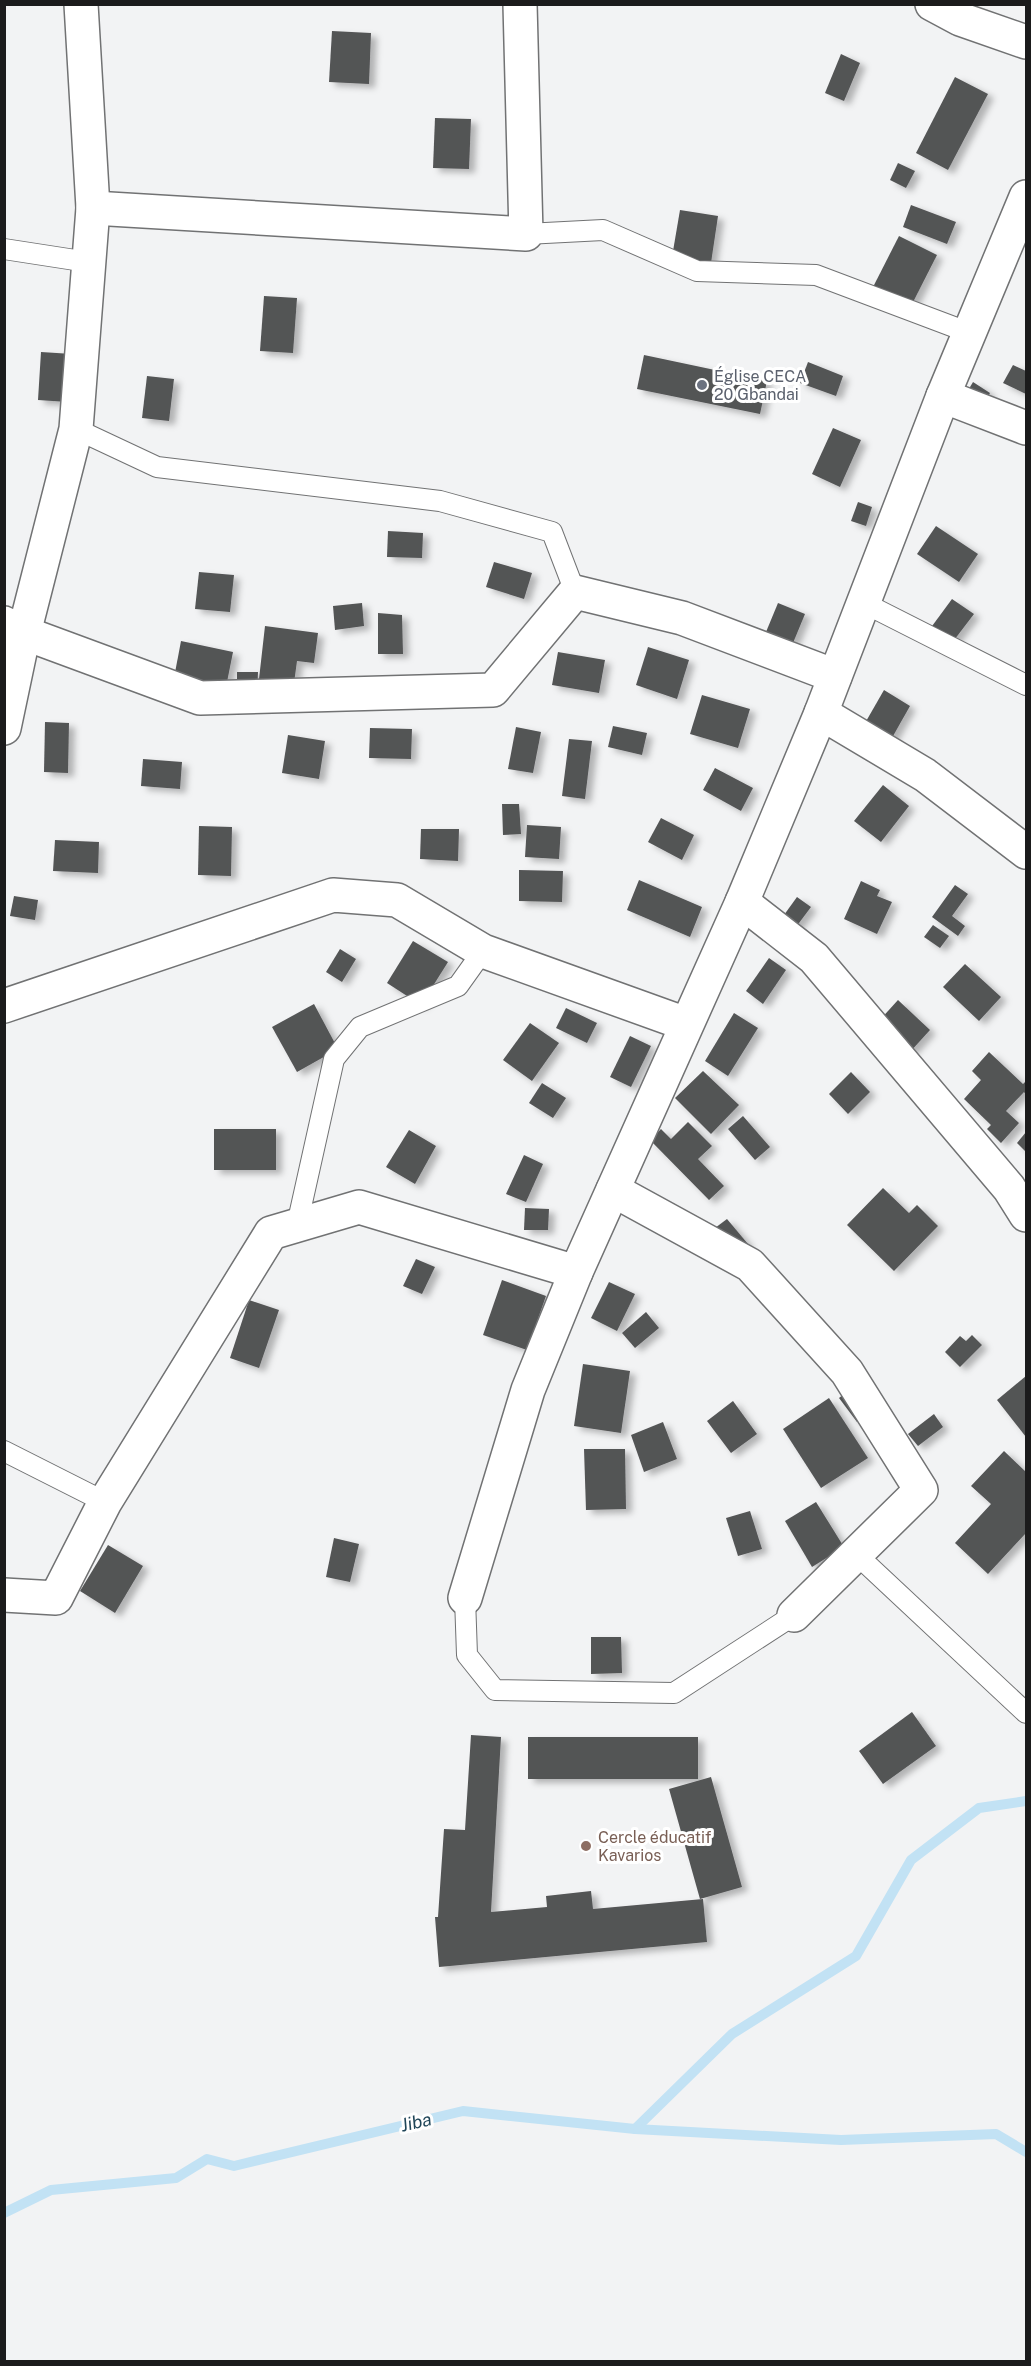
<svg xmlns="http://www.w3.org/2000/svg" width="1031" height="2366" font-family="'Public Sans',sans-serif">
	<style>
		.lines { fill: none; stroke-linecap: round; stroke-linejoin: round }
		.stream { stroke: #c2e2f4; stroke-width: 10 }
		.building { fill: #535455; filter: url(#shadow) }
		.lane-casing { stroke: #717273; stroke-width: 22 }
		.street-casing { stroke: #717273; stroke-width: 36 }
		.lane { stroke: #fff; stroke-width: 20 }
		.street { stroke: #fff; stroke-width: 33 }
		.worship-dot { fill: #6b7280; stroke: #fff; stroke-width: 2 }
		.education-dot { fill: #8d6e63; stroke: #fff; stroke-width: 2 }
		.labels { text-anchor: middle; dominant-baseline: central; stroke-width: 6; stroke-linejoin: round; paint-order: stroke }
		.worship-label { font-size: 16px; fill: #5b616d; stroke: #fff; text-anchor: start }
		.education-label { font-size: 16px; fill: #785e54; stroke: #fff; text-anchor: start }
		.water-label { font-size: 18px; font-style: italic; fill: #1f4558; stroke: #fff }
	</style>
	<defs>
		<filter id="shadow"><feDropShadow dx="6" dy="4" stdDeviation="3" flood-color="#0004"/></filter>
	</defs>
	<rect width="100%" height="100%" fill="#f2f3f4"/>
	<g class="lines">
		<!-- stream -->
		<g class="stream">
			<path d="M635 2129 732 2034 856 1956 911 1860 979 1808 1026 1801"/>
			<path d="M4 2213 51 2190 176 2178 207 2159 234 2166 463 2111 635 2129 841 2140 996 2134 1026 2152"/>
		</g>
	</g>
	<!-- building -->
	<g class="building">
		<path d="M332 31 371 33 369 84 329 82Z"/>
		<path d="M841 54 860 63 844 101 825 93Z"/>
		<path d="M955 77 988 94 948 170 916 153Z"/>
		<path d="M435 118 471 119 469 169 433 168Z"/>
		<path d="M898 163 915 171 906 188 890 180Z"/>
		<path d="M911 205 956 222 947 244 903 227Z"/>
		<path d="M680 210 718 216 711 263 672 257Z"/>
		<path d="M899 236 937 255 909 310 871 291Z"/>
		<path d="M264 296 297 298 293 353 260 351Z"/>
		<path d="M41 352 72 354 68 402 38 400Z"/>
		<path d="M644 355 767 381 760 414 637 389Z"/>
		<path d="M808 362 843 376 836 396 800 383Z"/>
		<path d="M1013 365 1026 371V394L1003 383Z"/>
		<path d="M147 376 174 379 169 421 142 418Z"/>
		<path d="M973 382 990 393 974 420 957 409Z"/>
		<path d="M833 428 861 440 840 487 812 474Z"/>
		<path d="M858 502 872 507 866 526 851 521Z"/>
		<path d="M936 526 978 554 959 582 917 554Z"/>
		<path d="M388 531 423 533 422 558 387 557Z"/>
		<path d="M494 562 532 573 524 599 486 587Z"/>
		<path d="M199 572 234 575 230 612 195 609Z"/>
		<path d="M952 599 974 614 945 652 924 637Z"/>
		<path d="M362 603 364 626 335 630 333 606Z"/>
		<path d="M778 603 805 614 793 643 766 632Z"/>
		<path d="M378 613 402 615 403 654H378Z"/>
		<path d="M265 626 318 633 314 663 297 661 294 683 259 679Z"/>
		<path d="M181 641 233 652 224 697 174 678Z"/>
		<path d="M648 647 689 660 677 699 636 685Z"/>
		<path d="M558 652 605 660 599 693 552 685Z"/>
		<path d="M237 672H258L257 696 237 695Z"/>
		<path d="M884 690 910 706 884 752 857 737Z"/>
		<path d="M702 695 750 709 738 748 690 734Z"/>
		<path d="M45 722 69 723 68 773 44 772Z"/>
		<path d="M613 726 647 733 642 755 608 747Z"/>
		<path d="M516 727 541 732 533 773 508 769Z"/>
		<path d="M370 728 412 729 411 759 369 758Z"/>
		<path d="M288 735 325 741 319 779 282 773Z"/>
		<path d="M569 739 592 741 585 799 562 796Z"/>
		<path d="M143 759 182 762 180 789 141 786Z"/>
		<path d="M715 768 753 788 741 811 703 790Z"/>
		<path d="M883 785 909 806 881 842 854 821Z"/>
		<path d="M502 804H519L521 834 503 835Z"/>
		<path d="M661 818 694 835 682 860 648 842Z"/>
		<path d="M527 825 561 827 559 859 525 857Z"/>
		<path d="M199 826 232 827 231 876 198 875Z"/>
		<path d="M421 829H459L458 861 420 859Z"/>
		<path d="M55 840 99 842 98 873 53 871Z"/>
		<path d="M519 870 563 871 562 902 519 901Z"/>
		<path d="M639 880 702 907 690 937 627 910Z"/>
		<path d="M861 881 880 890 877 896 892 902 877 934 844 919Z"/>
		<path d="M955 885 968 894 952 916 965 926 958 936 932 917Z"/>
		<path d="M14 896 38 900 35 920 10 916Z"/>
		<path d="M797 897 811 907 784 943 771 933Z"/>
		<path d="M933 925 949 936 940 948 924 937Z"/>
		<path d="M413 941 448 962 421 1005 387 983Z"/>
		<path d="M340 949 356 959 342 982 326 972Z"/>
		<path d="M769 958 786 970 763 1004 746 991Z"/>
		<path d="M965 964 1001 997 979 1021 943 987Z"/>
		<path d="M898 1000 930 1030 910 1052 878 1022Z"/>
		<path d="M314 1004 338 1049 297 1072 272 1027Z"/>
		<path d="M566 1008 597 1023 587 1043 556 1028Z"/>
		<path d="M734 1013 758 1028 728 1076 705 1061Z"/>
		<path d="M530 1023 559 1043 532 1081 503 1060Z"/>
		<path d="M630 1036 651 1046 631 1087 610 1077Z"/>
		<path d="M989 1052 1023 1084 1026 1081V1095L1024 1092 1006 1111 1019 1123 1001 1143 987 1129 991 1125 964 1099 981 1080 972 1071Z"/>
		<path d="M703 1071 739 1105 711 1134 675 1098Z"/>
		<path d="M851 1072 870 1092 848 1114 829 1094Z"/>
		<path d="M542 1083 566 1098 553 1118 529 1103Z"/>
		<path d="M743 1116 770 1147 755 1160 728 1129Z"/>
		<path d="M688 1122 712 1146 698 1159 724 1186 709 1200 650 1140 661 1129 671 1139Z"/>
		<rect x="214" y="1129" width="62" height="41"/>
		<path d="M409 1130 436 1146 415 1184 386 1167Z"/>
		<path d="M1026 1132V1152L1017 1143Z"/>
		<path d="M524 1155 543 1164 526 1202 506 1194Z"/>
		<path d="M883 1188 909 1213 917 1205 938 1226 894 1271 847 1225Z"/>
		<path d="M525 1208 549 1209 548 1230H524Z"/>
		<path d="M727 1219 748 1244 732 1256 711 1231Z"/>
		<path d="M416 1259 435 1267 422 1294 403 1286Z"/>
		<path d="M502 1280 546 1296 527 1350 483 1335Z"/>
		<path d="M609 1282 635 1294 617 1331 591 1318Z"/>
		<path d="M249 1300 279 1310 259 1368 230 1358Z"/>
		<path d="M646 1312 659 1328 635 1348 622 1333Z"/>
		<path d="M972 1335 982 1345 960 1367 945 1352 960 1336 966 1341Z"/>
		<path d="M583 1364 630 1371 621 1433 574 1426Z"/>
		<path d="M1026 1376V1437L997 1400Z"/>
		<path d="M853 1387 872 1410 857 1422 839 1398Z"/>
		<path d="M829 1398 868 1458 821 1488 783 1429Z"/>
		<path d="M733 1401 757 1434 731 1453 707 1421Z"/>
		<path d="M934 1414 943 1427 918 1446 908 1434Z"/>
		<path d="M663 1422 677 1459 644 1472 631 1435Z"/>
		<path d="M584 1449H625L626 1509 586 1510Z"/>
		<path d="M1004 1451 1026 1472V1533L988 1574 955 1543 991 1504 971 1486Z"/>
		<path d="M816 1502 844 1547 812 1567 785 1521Z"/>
		<path d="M750 1511 762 1549 738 1556 726 1518Z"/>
		<path d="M334 1538 359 1544 350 1582 326 1577Z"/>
		<path d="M108 1545 143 1566 115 1613 80 1591Z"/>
		<path d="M591 1637H621L622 1673 591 1674Z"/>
		<path d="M912 1712 936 1746 883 1784 859 1751Z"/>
		<path d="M471 1735 501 1737 491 1912 547 1907 546 1896 591 1891 593 1909 703 1899 707 1942 439 1967 435 1917H438L444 1829 465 1830Z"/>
		<rect x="528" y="1737" width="170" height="42"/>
		<path d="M711 1777 742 1887 700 1899 669 1789Z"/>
	</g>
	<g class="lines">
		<!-- lane casing -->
		<g class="lane-casing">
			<g id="lane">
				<path d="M526 234 603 230 697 271 816 275 970 333"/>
				<path d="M4 249 88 262"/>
				<path d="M76 429 157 467 440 501 552 532 575 592"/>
				<path d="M864 603 1026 685"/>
				<path d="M297 1225 334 1059 360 1027 458 986 483 951"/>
				<path d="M4 1451 105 1502"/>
				<path d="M856 1554 1026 1713"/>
				<path d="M465 1598 467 1655 495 1690 674 1693 794 1615"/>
			</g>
		</g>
		<!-- street casing -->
		<g class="street-casing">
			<g id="street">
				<path d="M932 4 960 19 1026 42"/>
				<path d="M93 208 526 234 520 4"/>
				<path d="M943 396 1026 428"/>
				<path d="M4 623 24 633 200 698 493 690 575 592 682 618 835 676"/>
				<path d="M821 713 925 775 1026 852"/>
				<path d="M4 728 24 633 76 429 93 208 81 4"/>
				<path d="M742 902 814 958 1009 1188 1026 1215"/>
				<path d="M4 1006 333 895 397 900 483 951 686 1024"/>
				<path d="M613 1190 750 1265 847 1372 921 1490 794 1615"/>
				<path d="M4 1595 56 1598 105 1502 271 1233 359 1207 576 1272"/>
				<path d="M465 1598 528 1390 576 1272 742 902 821 713 943 396 1026 197"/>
			</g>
		</g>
		<!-- lane -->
		<use href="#lane" class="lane"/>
		<!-- street -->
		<use href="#street" class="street"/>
	</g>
	<!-- markers -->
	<circle class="worship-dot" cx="702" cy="385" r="6"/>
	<circle class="education-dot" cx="586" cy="1846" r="6"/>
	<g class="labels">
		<!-- worship labels -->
		<g class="worship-label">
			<text x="714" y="376">Église CECA<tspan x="714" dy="18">20 Gbandai</tspan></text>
		</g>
		<!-- education labels -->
		<g class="education-label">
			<text x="598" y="1837">Cercle éducatif<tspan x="598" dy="18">Kavarios</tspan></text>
		</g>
		<!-- water labels -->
		<g class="water-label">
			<text transform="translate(416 2122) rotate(-13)">Jiba</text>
		</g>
	</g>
	<!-- border -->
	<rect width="1031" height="2366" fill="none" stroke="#1b1b1c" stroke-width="12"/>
</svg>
